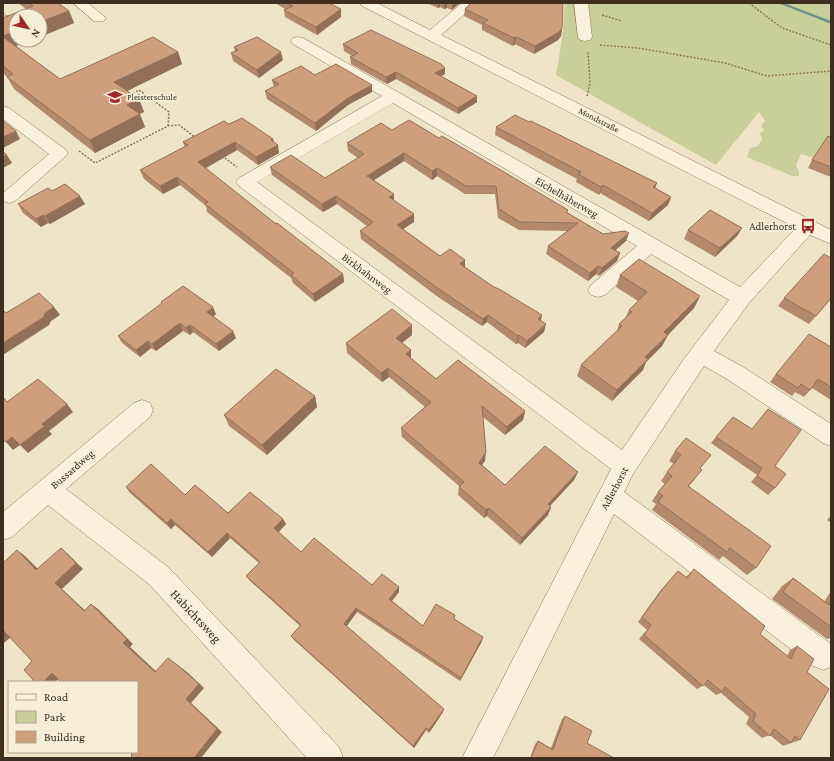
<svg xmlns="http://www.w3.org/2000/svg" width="834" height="761" font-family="'Crimson Pro',serif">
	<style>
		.green { fill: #c9cf9b }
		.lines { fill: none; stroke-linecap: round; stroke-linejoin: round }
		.stream { fill: #6f938a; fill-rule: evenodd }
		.minor-casing { stroke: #8d765c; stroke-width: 1 }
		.path { stroke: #8d765c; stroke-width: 1.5; stroke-dasharray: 2 1.5; stroke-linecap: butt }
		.minor { fill: #faf1dc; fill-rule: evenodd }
		.wall { fill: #b2896c }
		.shaded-wall { fill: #916f58 }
		.building { fill: #cf9f7d; stroke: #916f58 }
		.labels { text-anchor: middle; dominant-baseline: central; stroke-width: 3.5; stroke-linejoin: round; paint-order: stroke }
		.far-poi-label { font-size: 9px; fill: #3d2e20; stroke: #f7eed8; text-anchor: start }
		.far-street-label { font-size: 9px; fill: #3d2e20; stroke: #f7eed8 }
		.street-label { font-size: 11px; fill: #3d2e20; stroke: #f7eed8 }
		.poi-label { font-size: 11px; fill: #3d2e20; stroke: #f7eed8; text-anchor: end }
		.near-street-label { font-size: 13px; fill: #3d2e20; stroke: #f7eed8 }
	</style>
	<rect width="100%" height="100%" fill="#f0e4c8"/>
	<!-- green -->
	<path class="green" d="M565 3H831V147L814 158 801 154 796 165 799 172V176H792L747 157 750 148 758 146 762 139 760 134 764 130 761 126 765 121 759 112 716 165 556 75 562 39Z"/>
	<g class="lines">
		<!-- stream -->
		<path class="stream" d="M778 3H784L831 21V24Z"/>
		<!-- minor casing -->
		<g class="minor-casing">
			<g id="minor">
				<path d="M73 3H88L106 18 104 21H94Z"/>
				<path d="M360 3H377L430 30 462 3H477L441 35 831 230V244L810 235 749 303 714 351 743 367 831 424V446L823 443 727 379 704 366 633 474 624 492 831 644V667L823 670 813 666 614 514 493 758H462L611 469 239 186 236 182 239 178 382 96 293 44 291 41 293 38 298 37 303 38 740 287 796 228 362 6ZM393 103 637 246 591 285 588 290 591 295 598 297 605 295 651 254 729 300 684 359 622 450 257 182Z"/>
				<path d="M574 3H588L592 37 590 40 585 41 580 40 578 37Z"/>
				<path d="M3 106 9 108 66 150 68 154 15 201 9 203 3 201V193L49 154 3 119Z"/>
				<path d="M142 400 150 403 153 410 150 417 66 489 168 567 339 747 343 758H307L150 585 48 505 12 537 3 540V512L134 403Z"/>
			</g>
		</g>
		<!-- path -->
		<g class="path">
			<path d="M749 3 782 28 831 45"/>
			<path d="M3 13 9 18"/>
			<path d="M602 15 622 21"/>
			<path d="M600 45 638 48 725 63 767 76 831 71"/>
			<path d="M130 95 139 90 169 112 168 126"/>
			<path d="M587 96 590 83 588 51"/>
			<path d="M136 100 145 95"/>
			<path d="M79 151 95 163 168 126 179 125 196 138"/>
			<path d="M222 156 237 167"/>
		</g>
		<!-- minor -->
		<use href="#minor" class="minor"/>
	</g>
	<!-- wall -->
	<g class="wall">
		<path d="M18 3H58L69 11 74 23 40 37V16L16 46 60 79 178 52 182 64 127 91 139 99 144 112 139 114 145 127 95 153 14 89 7 77 3 73V18L26 9Z"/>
		<path d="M275 3H329L341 17 317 35 285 17 284 10 285 9Z"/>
		<path d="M427 3H460L452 10 447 8 444 9 440 7 438 8Z"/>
		<path d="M465 9 562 28 561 36 558 40 534 54 515 44 513 46 482 30V25L464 16Z"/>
		<path d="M343 44 445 74 441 76 477 96V102L458 114 396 79 387 84 351 64 350 57 352 56 344 51Z"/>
		<path d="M234 47 283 60 259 78 233 61 231 53 235 51Z"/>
		<path d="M315 75 372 85V92L348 105 316 131 267 99 265 91 274 87 272 80Z"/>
		<path d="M229 124 273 139 274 142 279 153 258 165 237 150 205 168 276 224 343 274 344 282 315 302 293 283 291 278 207 212 206 206 180 185 163 194 144 179 140 170 185 147 183 142Z"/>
		<path d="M496 127 656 188 671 197 668 205 649 221 600 193 599 195 576 182 577 179 495 135Z"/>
		<path d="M392 130 439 138 568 210 567 213 603 234 626 241 615 250 620 253 617 261 599 276 596 274 588 281 546 254 548 246 568 231 519 230 498 218 495 194H465L437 176 432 180 404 161 374 180 394 194V201L414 222 403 229 440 256 465 260V267L494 287 542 315 541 321 544 332 525 348 518 343 516 344 487 322 482 326 438 297 361 239 360 231 367 226 337 204 323 212 272 175 270 167 325 178 358 158 348 151 347 143Z"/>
		<path d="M831 137V177L808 168 812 160Z"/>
		<path d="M52 191 85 204 50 224 48 223 41 227 23 213 18 204Z"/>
		<path d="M742 228 737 236 715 257 684 239 688 230Z"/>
		<path d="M620 275 700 296 694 308 668 335 662 346 646 362 643 370 612 401 577 376 581 365 617 331 619 324 625 319 629 310 638 301 616 287Z"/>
		<path d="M784 298 831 299 809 324 778 306Z"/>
		<path d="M161 302 216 314 213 317 236 338 219 351 193 332 190 335 183 331 156 351 151 348 140 357 122 343 118 336 162 304Z"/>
		<path d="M412 335 402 343 411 350V359L436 379 525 411 523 420 505 435 483 417 485 461 482 465 505 485 578 472 574 480 550 506 551 507 548 515 520 545 487 516 484 518 458 495 459 486 402 437 401 428 425 407 389 377 382 382 347 353 346 343Z"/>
		<path d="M831 347V400L812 388 804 397 795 392 792 396 770 382 776 374Z"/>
		<path d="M315 396 317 407 267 455 229 426 224 415Z"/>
		<path d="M716 437 775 466V488L768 495 751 482 757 475 711 443Z"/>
		<path d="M675 451 700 468 695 479 689 486 756 568 747 575 723 556 719 560 652 510 656 504 652 501 658 492 665 484 661 481 667 472 674 464 669 461Z"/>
		<path d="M126 487 185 495 228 513 283 519 286 524 278 532 301 552 372 585 399 587V592L392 601 423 626 455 619 482 641 460 681 357 612 347 626 443 712 429 733 426 730 414 748 294 640 291 636 300 626 250 581 246 576 259 563 230 538 212 557 175 525 171 529 130 493Z"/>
		<path d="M831 515V523L827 520Z"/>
		<path d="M694 569 760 634 787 656 790 650 797 646 807 672 800 740 783 746 770 735 762 738 746 724 749 717 721 693 716 695 704 685 697 689 639 639 647 630 638 622 660 591 678 571 686 577Z"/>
		<path d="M793 578 824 602 831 591V638L827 639 772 599 782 586Z"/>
		<path d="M565 716 587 743 614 758H530L535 744 538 741 551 748 562 719Z"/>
	</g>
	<!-- shaded-wall -->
	<g class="shaded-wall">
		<path d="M438 3H440V7L438 8Z"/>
		<path d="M444 3H447V8L444 9Z"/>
		<path d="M452 3H460L452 10Z"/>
		<path d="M341 9V17L317 35 316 27Z"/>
		<path d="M69 11 74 23 40 37V22Z"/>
		<path d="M562 28 561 36 558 40 534 54 535 46Z"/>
		<path d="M16 31V40H31L9 49 3 36Z"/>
		<path d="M516 37 515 44 513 46 514 38Z"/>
		<path d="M178 52 182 64 119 95 114 82Z"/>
		<path d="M281 52 283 60 259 78 257 70Z"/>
		<path d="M445 68V74L435 80V73Z"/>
		<path d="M396 72V79L387 84 386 77Z"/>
		<path d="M372 85V92L348 105 316 131 315 123 348 98Z"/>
		<path d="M477 96V102L458 114V108Z"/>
		<path d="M139 99 144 112 132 118 127 105Z"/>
		<path d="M140 114 145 127 95 153 90 140Z"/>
		<path d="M16 131 20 139 3 148V137Z"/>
		<path d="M273 139 274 147 278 145 279 153 258 165 256 157 271 140Z"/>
		<path d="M235 142 237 150 201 171 198 162Z"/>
		<path d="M404 153V161L368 184 367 176Z"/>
		<path d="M7 155 12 163 3 168V157Z"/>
		<path d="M437 168V176L432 180V171Z"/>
		<path d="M177 177 180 185 163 194 160 186Z"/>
		<path d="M657 183 654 191 653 187Z"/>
		<path d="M603 185 600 193 599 195 601 187Z"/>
		<path d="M394 194V202L389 197Z"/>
		<path d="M80 196 85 204 50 224 45 216Z"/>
		<path d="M336 196 337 204 323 212 322 204Z"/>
		<path d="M671 197 668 205 649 221 652 213Z"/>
		<path d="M414 214V222L397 233V225Z"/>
		<path d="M43 215 48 223 41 227 36 219Z"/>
		<path d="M742 228 737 236 715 257 720 248Z"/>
		<path d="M629 233 626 241 609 256 611 248Z"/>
		<path d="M620 253 617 261 599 276 602 268Z"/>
		<path d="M465 260V268L460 264Z"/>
		<path d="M598 266 596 274 588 281 590 273Z"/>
		<path d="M343 274 344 282 315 302 313 294Z"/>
		<path d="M700 296 694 308 659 344 664 332Z"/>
		<path d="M54 307 60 315 51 321 49 325 3 355V343Z"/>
		<path d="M213 307 216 314 210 319 207 312Z"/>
		<path d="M488 315 487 322 482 326 483 319Z"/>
		<path d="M542 315 540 323 538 319Z"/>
		<path d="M180 323 183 331 156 351 152 344Z"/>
		<path d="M546 324 544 332 525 348 527 341Z"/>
		<path d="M190 325 193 332 190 335 186 328Z"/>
		<path d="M412 325V335L396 347V338Z"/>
		<path d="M233 331 236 338 219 351 216 344Z"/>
		<path d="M519 335 518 343 516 344 518 336Z"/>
		<path d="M668 335 662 346 646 362 643 370 612 401 617 390 645 357Z"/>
		<path d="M148 341 151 348 140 357 136 350Z"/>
		<path d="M411 350V360L406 354Z"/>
		<path d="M388 368 389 377 382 382 381 373Z"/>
		<path d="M315 396 317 407 267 455 262 445Z"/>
		<path d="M67 404 73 412 49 431 52 434 28 453 20 445 42 424Z"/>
		<path d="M525 411 523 420 505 435 507 427Z"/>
		<path d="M12 437 20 445 13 450 6 442Z"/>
		<path d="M486 452 485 461 477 471 479 463Z"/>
		<path d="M578 472 574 480 545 511 548 504Z"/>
		<path d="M551 507 548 515 520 545 522 538Z"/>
		<path d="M489 508 487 516 484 518 486 510Z"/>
		<path d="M171 519 175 525 171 529 167 523Z"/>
		<path d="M283 519 286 524 277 534 274 528Z"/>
		<path d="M227 533 230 538 212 557 208 552Z"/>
		<path d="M61 548 68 554 83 569 62 589 91 616 84 611 55 583Z"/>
		<path d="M17 550 25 556 44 575 36 570Z"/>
		<path d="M399 587V592L390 603 389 599Z"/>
		<path d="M91 604 98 609 133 644 130 647 161 676 155 672 123 643Z"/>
		<path d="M356 608 357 612 345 628 344 624Z"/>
		<path d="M3 630 13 635 3 644Z"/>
		<path d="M483 637 482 641 460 681 461 678Z"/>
		<path d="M168 658 187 672 204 688 191 703 222 732 201 758H194Z"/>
		<path d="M52 673 60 677 55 682H43Z"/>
		<path d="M444 709 443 712 429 733V730Z"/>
		<path d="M426 728V730L414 748 413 746Z"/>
	</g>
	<!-- building -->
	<g class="building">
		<path d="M29 3H58L69 11 40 22V16H16V31L3 36V18L33 6Z"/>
		<path d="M287 3H329L341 9 316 27 284 10 293 6Z"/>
		<path d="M471 3H563L562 28 559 32 535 46 516 37 514 38 483 23 488 20 465 9Z"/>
		<path d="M371 30 441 64 445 68 435 73 477 96 458 108 396 72 386 77 350 57 358 53 343 44Z"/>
		<path d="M3 37 60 79 153 37 178 52 114 82 139 99 127 105 140 114 90 140 7 77 13 74 3 66Z"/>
		<path d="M257 37 281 52 257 70 231 53 238 50 234 47Z"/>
		<path d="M336 64 372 85 348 98 315 123 265 91 279 84 272 80 301 66 315 75Z"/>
		<path d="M515 115 529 122 531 121 657 183 653 187 671 197 652 213 603 185 601 187 578 174 581 172 496 127Z"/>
		<path d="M242 118 273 139 271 140 278 145 256 157 235 142 198 162 276 224 277 223 343 274 313 294 291 275 294 273 205 204 208 202 177 177 160 186 140 170 188 145 183 142 224 121 229 124Z"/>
		<path d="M409 120 439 138 442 136 504 172 568 210 566 212 603 234 625 231 629 233 611 248 620 253 602 268 598 266 590 273 548 246 578 223 520 222 499 209 496 186H466L437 168 432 171 404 153 367 176 394 194 389 197 414 214 397 225 440 256 450 249 465 260 460 264 494 287 499 289 542 315 538 319 546 324 527 341 519 335 518 336 488 315 483 319 439 289 360 231 373 222 336 196 322 204 270 167 291 155 325 178 364 154 347 143 381 123 392 130Z"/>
		<path d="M3 121 16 131 3 137Z"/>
		<path d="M828 136 831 137V167L812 160Z"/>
		<path d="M3 152 7 155 3 157Z"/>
		<path d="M65 184 80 196 45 216 43 215 36 219 18 204 48 188 52 191Z"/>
		<path d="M710 210 742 228 720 248 688 230Z"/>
		<path d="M824 254 831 258V298L816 316 784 298Z"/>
		<path d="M639 259 700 296 664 332 668 335 645 357 648 359 617 390 581 365 622 326 619 324 632 312 629 310 647 292 620 275Z"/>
		<path d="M183 286 213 307 207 312 233 331 216 344 190 325 186 328 180 323 152 344 148 341 136 350 118 336 162 303 161 302Z"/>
		<path d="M39 293 54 307 45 313 44 317 3 343V310L6 313Z"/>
		<path d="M392 309 412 325 396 338 411 350 406 354 436 379 458 360 525 411 507 427 482 406 486 452 479 463 505 485 545 446 578 472 548 504 551 507 522 538 489 508 486 510 459 487 464 482 401 428 431 402 388 368 381 373 346 343Z"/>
		<path d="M809 334 831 347V387L818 379 810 390 801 384 798 388 776 374Z"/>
		<path d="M276 369 315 396 262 445 224 415Z"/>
		<path d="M38 379 67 404 42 424 45 426 20 445 12 437 6 442 3 440V398H4L7 402Z"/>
		<path d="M768 409 801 430 775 466 786 474 775 488 757 476 762 468 716 437 733 417 752 429Z"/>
		<path d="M686 438 711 455 700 468 702 470 688 486 771 546 756 568 730 548 727 552 658 502 663 496 658 492 672 476 667 472 681 455 675 451Z"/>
		<path d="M151 464 185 495 195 485 228 513 250 492 283 519 274 528 301 552 314 538 372 585 382 574 399 587 389 599 423 626 436 604 455 615 454 619 483 637 461 678 356 608 344 624 444 709 429 730 426 728 413 746 291 636 301 625 246 576 260 562 227 533 208 552 171 519 167 523 126 487Z"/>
		<path d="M61 548 76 563 55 583 84 611 91 604 127 639 123 643 155 672 168 658 181 668 199 684 186 699 217 729 194 758H133L131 756 132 754 130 752H137V682H61L52 673 43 682H35L24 670 32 661 3 630V631V563L17 550 36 570Z"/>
		<path d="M694 569 765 626 760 634 791 659 797 646 814 659 807 672 829 689 800 740 795 736 791 743 774 729 770 736 753 721 756 714 725 687 722 692 708 680 703 686 644 635 651 625 642 617 665 586 678 571 687 578Z"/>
		<path d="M793 578 829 605 831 602V627L783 592Z"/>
		<path d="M565 716 592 731 587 743 614 758H531L538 741 553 750Z"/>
	</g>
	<!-- icons -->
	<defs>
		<g id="school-bare" transform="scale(1.2)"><path d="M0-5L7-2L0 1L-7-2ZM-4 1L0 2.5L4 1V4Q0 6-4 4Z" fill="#9e2a2b" stroke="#f7eed8" stroke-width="2.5" paint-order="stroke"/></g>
		<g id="bus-bare" transform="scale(1.2)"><path d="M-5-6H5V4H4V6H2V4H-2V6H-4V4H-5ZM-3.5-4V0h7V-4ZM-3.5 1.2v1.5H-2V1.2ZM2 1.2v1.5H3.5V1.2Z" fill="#9e2a2b" stroke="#f7eed8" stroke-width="2.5" paint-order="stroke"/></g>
	</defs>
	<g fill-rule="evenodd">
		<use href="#school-bare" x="115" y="97"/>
		<use href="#bus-bare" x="808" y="226"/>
	</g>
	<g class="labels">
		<!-- far-poi labels -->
		<g class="far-poi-label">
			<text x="127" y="97">Pleisterschule</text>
		</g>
		<!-- far-street labels -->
		<g class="far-street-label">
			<text transform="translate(599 120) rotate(27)">Mondstraße</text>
		</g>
		<!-- street labels -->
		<g class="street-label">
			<text transform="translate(567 197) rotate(30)">Eichelhäherweg</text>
			<text transform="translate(367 273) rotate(37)">Birkhahnweg</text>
			<text transform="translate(72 469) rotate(-41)">Bussardweg</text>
			<text transform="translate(614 488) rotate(-62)">Adlerhorst</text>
		</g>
		<!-- poi labels -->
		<g class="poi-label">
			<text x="796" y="226">Adlerhorst</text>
		</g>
		<!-- near-street labels -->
		<g class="near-street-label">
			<text transform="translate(196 616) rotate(47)">Habichtsweg</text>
		</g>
	</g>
	<!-- border -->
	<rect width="834" height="761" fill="none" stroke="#3d2e20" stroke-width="8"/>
	<!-- legend -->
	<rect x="8" y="681" width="130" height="72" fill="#f7eed8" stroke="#ada18e"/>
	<rect x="16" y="694" width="20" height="6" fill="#faf1dc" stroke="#ada18e"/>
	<text x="44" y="701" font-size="12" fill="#3d2e20">Road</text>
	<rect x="16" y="711" width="20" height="12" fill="#c9cf9b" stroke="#ada18e"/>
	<text x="44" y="721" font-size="12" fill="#3d2e20">Park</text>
	<rect x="16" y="731" width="20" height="12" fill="#cf9f7d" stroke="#ada18e"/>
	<text x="44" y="741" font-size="12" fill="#3d2e20">Building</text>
	<!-- north arrow -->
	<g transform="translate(28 28) rotate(124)"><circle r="19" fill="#f7eed8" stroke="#ada18e"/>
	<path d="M0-3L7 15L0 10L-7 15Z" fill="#9e2a2b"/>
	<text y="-6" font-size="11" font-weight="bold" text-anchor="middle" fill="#3d2e20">N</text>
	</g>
</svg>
